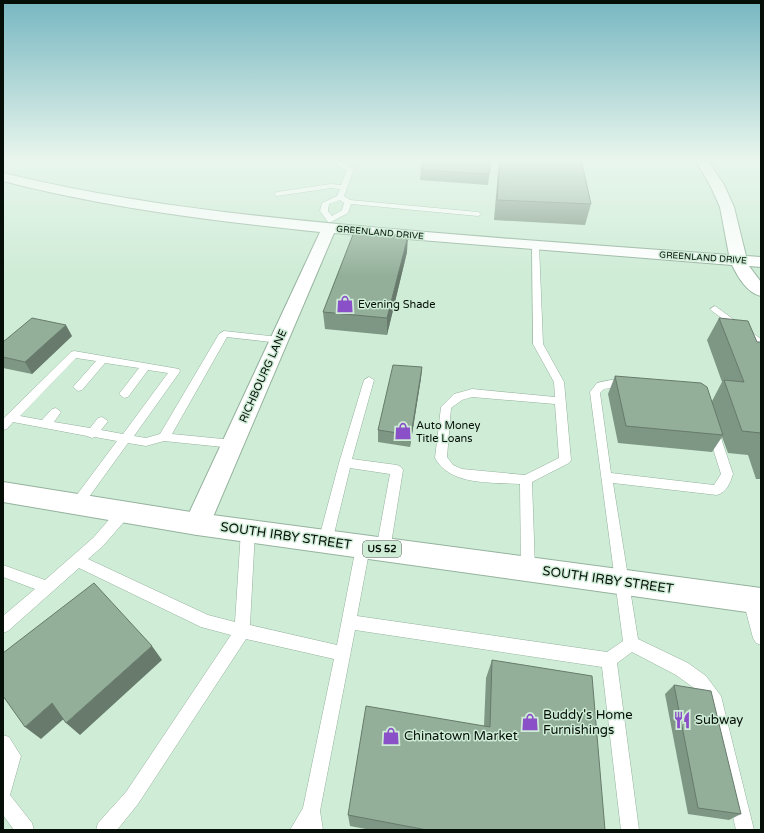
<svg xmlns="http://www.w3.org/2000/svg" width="764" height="833" font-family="'Varela Round',sans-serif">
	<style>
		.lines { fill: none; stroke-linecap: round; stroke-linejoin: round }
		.lane-casing { stroke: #95b29d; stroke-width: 1 }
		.street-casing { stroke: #95b29d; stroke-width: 2 }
		.primary-casing { stroke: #95b29d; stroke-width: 2 }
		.lane { fill: #fff; fill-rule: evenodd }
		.street { fill: #fff; fill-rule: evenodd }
		.primary { fill: #fff; fill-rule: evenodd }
		.wall { fill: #7e9684 }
		.shaded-wall { fill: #677a6c }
		.building { fill: #93af9a; stroke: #677a6c }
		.labels { text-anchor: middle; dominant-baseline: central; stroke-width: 3; stroke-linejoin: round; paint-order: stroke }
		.far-street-label { font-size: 9px; fill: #050e07; stroke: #ceecd6 }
		.shield { fill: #ceecd6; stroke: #415145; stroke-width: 1 }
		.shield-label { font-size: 10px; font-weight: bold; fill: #050e07 }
		.poi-label { font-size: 11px; fill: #050e07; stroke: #ceecd6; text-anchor: start }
		.street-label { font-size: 11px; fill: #050e07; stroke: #ceecd6 }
		.near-street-label { font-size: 13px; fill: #050e07; stroke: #ceecd6 }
		.near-poi-label { font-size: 13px; fill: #050e07; stroke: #ceecd6; text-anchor: start }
	</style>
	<rect width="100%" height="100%" fill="#ceecd6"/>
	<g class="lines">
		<!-- lane casing -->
		<g class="lane-casing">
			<g id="lane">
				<path d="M336 159H342V163L354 169 344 196 350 200 478 212 482 214 478 216 351 204 348 213 331 222H328L320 211 322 203 337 196 340 189 331 188 277 196 274 194 277 192 331 184 341 185 347 170 337 165ZM340 200 344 203 342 210 332 216 328 211 329 204Z"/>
				<path d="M532 243 539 245 543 344 564 382 571 460 569 463 532 482 535 569 533 573 528 575 523 573 521 569 520 484C492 482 450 486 435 458L441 407 454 394 472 389 555 397 554 382 533 344ZM472 397 555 404 559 458 525 475 462 469 453 465 447 457 451 408 462 400Z"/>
				<path d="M715 306 761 339V347L712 311 710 309Z"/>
				<path d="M224 331 279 337 284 340 279 343 227 337 172 434 233 440 237 441 239 444 237 447 233 448 164 441 146 446 128 443 81 508 77 509 73 508 71 504 73 500 117 441 95 437 92 438 87 436 13 422 7 429 3 430V419L71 352 74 351 179 369 180 371 179 373 134 436 146 438 160 434 219 334ZM76 358 96 361 73 387 78 391 82 390 105 363 139 368 119 394 124 398 128 397 148 370 168 373 123 434 101 430 108 421 102 417 98 418 90 428 54 422 61 412 56 408 52 409 42 420 20 416Z"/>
				<path d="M369 377 374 380 352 459 397 465 401 467 403 470 390 550 388 554 383 556 378 554 376 550 390 474 350 468 332 542 330 546 325 548 320 546 318 542 339 463 364 380Z"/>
				<path d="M611 380 685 387 699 392 709 402 733 474C730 483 727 492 717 495L613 483 638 639 688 663 706 676 721 696 754 830H736L708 706 694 688 676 675 632 652 617 663 639 830H621L602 667 355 630 320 811 323 830H290L303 808 334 659 246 639 138 804 117 830H96L98 823 126 792 231 635 201 627 79 568 8 631 3 633V616L35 589 3 577V565L45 580 93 538 119 508 124 507 129 508 130 512 129 516 103 546 88 559 208 615 235 622 241 531 243 527 248 525 253 527 255 531 250 625 337 645 356 547 358 543 363 541 368 543 370 547 357 616 607 652 623 641 590 392 597 383ZM611 388 684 394 699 404 721 474 714 485 611 473 600 393 604 389Z"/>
				<path d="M750 593 755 595 761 613V645L756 643 753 638 743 600 745 595Z"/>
				<path d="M3 735 9 737 21 756 10 795 32 823 34 830H14L3 815Z"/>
			</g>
		</g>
		<!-- street casing -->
		<g class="street-casing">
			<path id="street" d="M695 159H707L724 185 734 207 746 256 761 257V267L749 266 761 282V296C747 293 738 277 732 265L334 233 210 524 206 532 197 535 188 532 184 524 320 232C213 221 107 208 3 181V173C117 201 231 214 348 225 475 237 602 246 729 255L720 207 710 185Z"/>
		</g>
		<!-- primary casing -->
		<g class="primary-casing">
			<path id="primary" d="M3 482 197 513 761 588V614L197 535 3 502Z"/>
		</g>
		<!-- lane -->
		<use href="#lane" class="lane"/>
		<!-- street -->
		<use href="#street" class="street"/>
		<!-- primary -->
		<use href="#primary" class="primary"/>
	</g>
	<!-- wall -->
	<g class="wall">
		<path d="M491 159 488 185 420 180 421 170Z"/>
		<path d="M500 159H581L591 204 585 225 494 220 498 172Z"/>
		<path d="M407 252 387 335 325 329 323 312Z"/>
		<path d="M719 318 757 342H761V479H756L748 455 728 453 722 437 712 452 618 443 608 394 615 376 712 401 722 382 707 340Z"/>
		<path d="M72 336 32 374 3 368V342Z"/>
		<path d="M422 367 421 378 410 447 378 442V430Z"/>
		<path d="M492 660 605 830H371L350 826 348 815 484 726 486 678Z"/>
		<path d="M674 685 741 814 729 820 688 814 665 694Z"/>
	</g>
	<!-- shaded-wall -->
	<g class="shaded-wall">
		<path d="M408 236 407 252 387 335V318Z"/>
		<path d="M66 325 72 336 32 374 25 362Z"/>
		<path d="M422 367 421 378 410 447 411 435Z"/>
		<path d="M152 646 162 660 80 735 66 723Z"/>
		<path d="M52 703 67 716 41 739 25 727Z"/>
	</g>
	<!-- building -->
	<g class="building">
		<path d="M423 159H491L489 174 421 170Z"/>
		<path d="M500 159H581L591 204 497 200Z"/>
		<path d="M354 232 408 236 387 318 323 312Z"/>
		<path d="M32 318 66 325 25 362 3 357V342Z"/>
		<path d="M719 318 748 321 757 342H761V433L742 431 724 380 744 382Z"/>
		<path d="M393 365 422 367 411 435 378 430Z"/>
		<path d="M615 376 701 383 707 387 723 435 626 426Z"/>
		<path d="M94 583 152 646 66 723 52 703 25 727 3 696V653Z"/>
		<path d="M492 660 592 676 605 830H427L348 815 366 706 490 727Z"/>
		<path d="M674 685 711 691 741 814 698 808Z"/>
	</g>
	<!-- sky -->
	<linearGradient id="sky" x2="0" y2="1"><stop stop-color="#77b7c1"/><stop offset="0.58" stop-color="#e9f6ed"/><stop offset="1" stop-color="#e9f6ed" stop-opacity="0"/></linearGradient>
	<rect width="764" height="276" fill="url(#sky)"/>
	<!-- icons -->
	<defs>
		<g id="shop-bare" transform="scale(1.38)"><path d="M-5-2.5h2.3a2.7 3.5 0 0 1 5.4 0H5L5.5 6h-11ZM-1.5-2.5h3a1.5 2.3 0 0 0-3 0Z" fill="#8a50c7" stroke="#ceecd6" stroke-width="2.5" paint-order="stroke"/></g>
		<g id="restaurant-bare" transform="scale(1.38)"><path d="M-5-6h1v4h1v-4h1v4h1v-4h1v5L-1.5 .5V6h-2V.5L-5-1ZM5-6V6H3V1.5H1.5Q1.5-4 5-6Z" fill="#8a50c7" stroke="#ceecd6" stroke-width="2.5" paint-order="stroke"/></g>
	</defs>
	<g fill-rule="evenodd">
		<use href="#shop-bare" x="345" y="304"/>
		<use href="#shop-bare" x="403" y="431"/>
		<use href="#restaurant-bare" x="682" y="720"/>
		<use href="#shop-bare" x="530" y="722"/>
		<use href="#shop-bare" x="391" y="736"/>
	</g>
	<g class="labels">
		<!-- far-street labels -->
		<g class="far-street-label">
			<text transform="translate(380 233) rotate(5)">GREENLAND DRIVE</text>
			<text transform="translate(703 258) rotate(4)">GREENLAND DRIVE</text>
		</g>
		<!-- shield labels -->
		<rect class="shield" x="363" y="541" width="38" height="16" rx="3"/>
		<g class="shield-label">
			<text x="382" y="549">US 52</text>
		</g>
		<!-- poi labels -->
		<g class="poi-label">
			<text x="358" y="304">Evening Shade</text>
			<text x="416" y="425">Auto Money<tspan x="416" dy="13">Title Loans</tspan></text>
		</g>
		<!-- street labels -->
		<g class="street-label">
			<text transform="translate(263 376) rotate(-66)">RICHBOURG LANE</text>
		</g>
		<!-- near-street labels -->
		<g class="near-street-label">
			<text transform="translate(286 536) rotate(8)">SOUTH IRBY STREET</text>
			<text transform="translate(608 580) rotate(8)">SOUTH IRBY STREET</text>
		</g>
		<!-- near-poi labels -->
		<g class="near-poi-label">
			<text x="543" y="715">Buddy's Home<tspan x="543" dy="15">Furnishings</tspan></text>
			<text x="695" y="720">Subway</text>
			<text x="404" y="736">Chinatown Market</text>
		</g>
	</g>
	<!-- border -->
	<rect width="764" height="833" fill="none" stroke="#050e07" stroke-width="8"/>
</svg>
